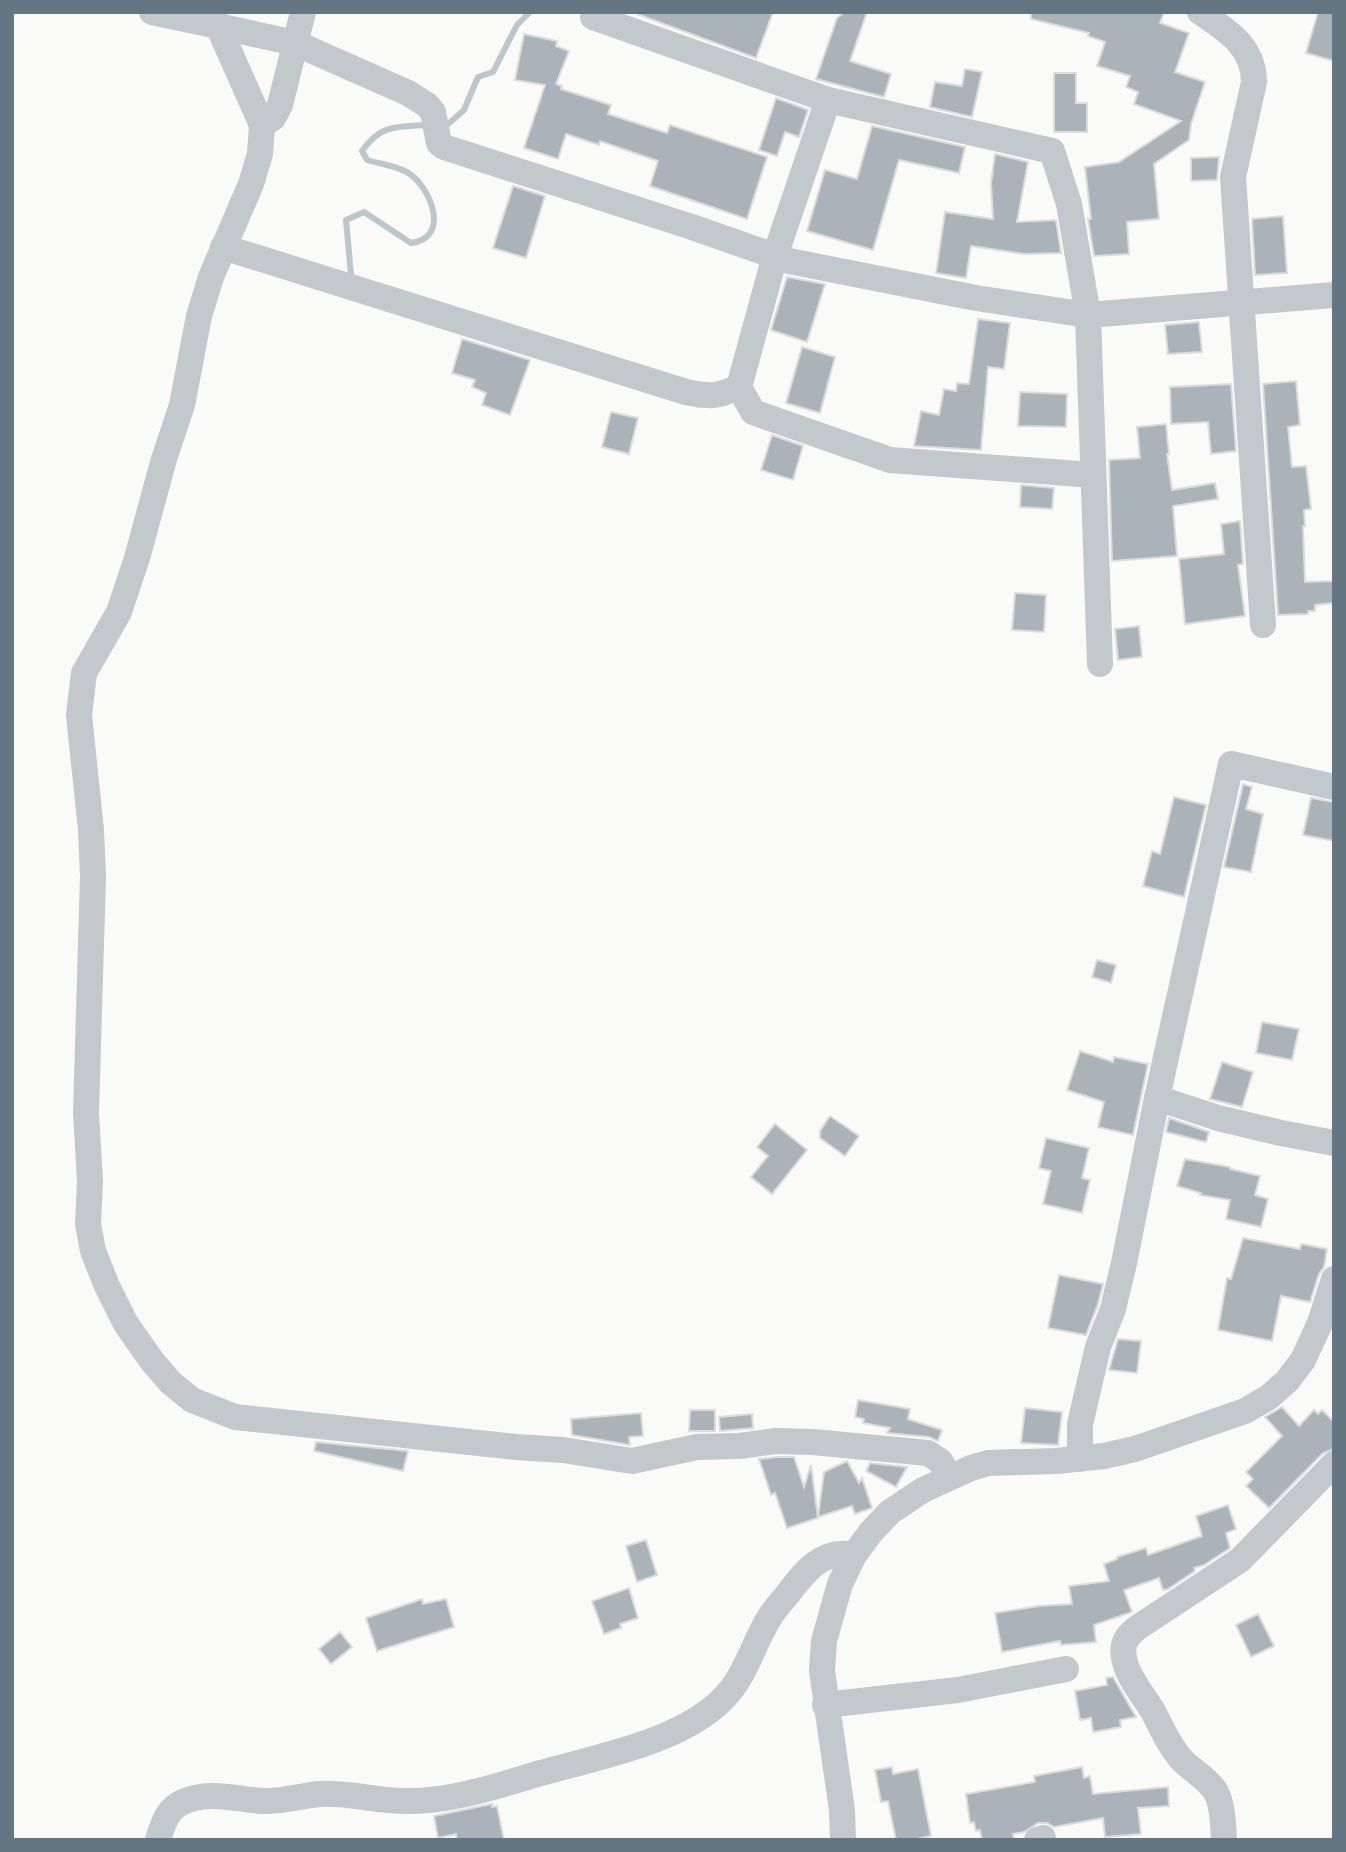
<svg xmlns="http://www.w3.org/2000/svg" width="1346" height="1852" font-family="'Open Sans',sans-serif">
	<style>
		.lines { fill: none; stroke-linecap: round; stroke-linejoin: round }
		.stream { stroke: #bbc7cb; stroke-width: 6 }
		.building { fill: #aab3b9; stroke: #dcdcda; stroke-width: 2 }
		.street { stroke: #c3c8cc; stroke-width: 26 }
	</style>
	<rect width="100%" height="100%" fill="#fafaf8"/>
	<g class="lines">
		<!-- stream -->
		<g class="stream">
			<path d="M442 125H447L464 110 478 77 493 72 517 25 530 12"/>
			<path d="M351 275 346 220 364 212 411 243C450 238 432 190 410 174 399 166 380 164 367 160L362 151C381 124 396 127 428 125"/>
		</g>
	</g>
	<!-- building -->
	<g class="building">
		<path d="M637 12H773L756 58 637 14Z"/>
		<path d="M845 12H867L850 61 891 74 884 97 816 79 837 18Z"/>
		<path d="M1031 12H1164L1160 23 1189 33 1175 72 1205 82 1191 124 1189 140 1154 164 1159 219 1127 222 1129 254 1094 256 1088 219H1091L1085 167 1119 162 1181 121 1134 104 1138 92 1126 87 1130 76 1097 66 1105 42 1088 36 1089 33 1031 19Z"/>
		<path d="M1318 12H1334V61L1306 53Z"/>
		<path d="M524 34 557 41 556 46 569 51 556 84 562 86 561 89 611 105 608 114 667 133 670 125 767 157 747 219 650 186 658 161 600 141 599 145 566 134 558 159 524 148 545 85 515 80Z"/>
		<path d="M965 69 982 72 972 117 930 107 935 82 962 86Z"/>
		<path d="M1054 73H1076V103H1087V132H1054Z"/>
		<path d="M776 98 808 110 799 137 785 132 777 156 759 150Z"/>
		<path d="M872 126 965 147 959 173 899 160 873 250 807 231 825 170 857 179Z"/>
		<path d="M995 154 1028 162 1017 222 1056 220 1061 253 1024 254 971 246 966 278 936 273 945 212 993 219 991 183Z"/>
		<path d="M1219 157 1217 180 1191 181V158Z"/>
		<path d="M513 186 545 196 526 258 493 248Z"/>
		<path d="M1283 216 1287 273 1255 275 1252 219Z"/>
		<path d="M787 277 825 284 807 342 771 330Z"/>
		<path d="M978 319 1010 323 1004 369 988 367 981 450 914 446 921 411 939 415 944 389 956 391 957 383 969 384Z"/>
		<path d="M1199 322 1202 352 1168 354 1165 325Z"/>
		<path d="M462 339 530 360 510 415 482 405 486 393 472 387 475 380 452 373Z"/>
		<path d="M802 347 835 357 820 413 786 403Z"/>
		<path d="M1296 381 1300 425 1288 427 1292 467 1306 466 1311 509 1304 510 1305 526H1303L1305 582 1334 581V603L1315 605V611H1308V614L1278 615 1263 384Z"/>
		<path d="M1231 384 1236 451 1211 454 1208 422 1171 424 1170 387Z"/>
		<path d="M1020 392 1067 394 1066 427 1018 426Z"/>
		<path d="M611 412 638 418 629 454 602 447Z"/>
		<path d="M1166 424 1169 454H1167L1172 490 1215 483 1218 499 1173 506 1177 556 1112 561 1109 460 1140 458 1137 427Z"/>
		<path d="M772 435 803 446 793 480 761 470Z"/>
		<path d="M1021 485 1054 488 1052 509 1020 507Z"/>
		<path d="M1240 521 1243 564 1238 565 1245 616 1185 624 1179 559 1224 554 1221 524Z"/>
		<path d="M1015 593 1046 595 1044 632 1012 630Z"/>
		<path d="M1139 626 1142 657 1118 660 1115 629Z"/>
		<path d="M1243 784 1252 787 1246 809 1263 814 1251 872 1224 867Z"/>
		<path d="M1174 797 1206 805 1184 897 1143 886 1152 851 1160 854Z"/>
		<path d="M1311 798 1334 802V841L1303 835Z"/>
		<path d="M1097 960 1116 965 1111 983 1092 977Z"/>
		<path d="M1262 1022 1299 1029 1292 1060 1256 1053Z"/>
		<path d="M1080 1051 1113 1062 1114 1057 1148 1064 1133 1135 1098 1127 1104 1102 1067 1090Z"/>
		<path d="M1222 1062 1253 1072 1242 1107 1210 1099Z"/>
		<path d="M830 1116 859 1136 845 1156 820 1138V1131Z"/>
		<path d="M1169 1118 1209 1132 1206 1142 1166 1132Z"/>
		<path d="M775 1124 807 1150 772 1194 751 1177 768 1156 757 1147Z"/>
		<path d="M1046 1138 1089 1148 1082 1178 1090 1180 1082 1213 1043 1204 1051 1171 1039 1168Z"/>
		<path d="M1185 1159 1230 1167V1169L1260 1176 1255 1195 1268 1199 1261 1227 1226 1219 1230 1200 1200 1195 1201 1193 1177 1186Z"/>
		<path d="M1243 1238 1300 1249 1301 1244 1327 1249 1324 1267 1319 1274 1310 1302 1281 1296 1272 1341 1218 1330 1227 1278 1231 1279Z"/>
		<path d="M1059 1275 1103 1284 1098 1304 1086 1335 1048 1328Z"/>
		<path d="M1118 1339 1141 1341 1137 1373 1109 1370Z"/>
		<path d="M858 1400 910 1409 908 1419 942 1430 938 1441 929 1437 887 1433 890 1428 863 1423 864 1419 855 1417Z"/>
		<path d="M1282 1407 1299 1426 1314 1410 1318 1414 1322 1410 1334 1422V1449L1323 1453 1269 1508 1246 1486 1253 1479 1246 1472 1282 1436 1265 1417Z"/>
		<path d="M1025 1408 1062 1412 1058 1445 1021 1443Z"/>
		<path d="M690 1410H715V1431H689Z"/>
		<path d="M641 1413 643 1436 629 1437 630 1445 572 1435 571 1419Z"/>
		<path d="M752 1414 753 1428 720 1431 719 1417Z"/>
		<path d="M316 1442 408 1451 403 1471 314 1451Z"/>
		<path d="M777 1457H794L804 1487 811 1465 818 1518 787 1528 775 1493 771 1495 759 1459Z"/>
		<path d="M847 1461 859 1483 862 1478 872 1508 855 1514 852 1506 818 1517 824 1472Z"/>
		<path d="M870 1463 907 1467 896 1487 866 1471Z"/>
		<path d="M1228 1505 1236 1529 1226 1533 1230 1548 1204 1565 1194 1568 1195 1571 1168 1589 1163 1590 1159 1578 1124 1590 1132 1612 1094 1625 1096 1642 1061 1645 1060 1641 1002 1652 995 1613 1039 1606 1072 1604 1069 1586 1109 1581 1104 1564 1117 1559V1557L1146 1548 1148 1555 1202 1536 1196 1516Z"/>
		<path d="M646 1540 657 1575 637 1582 626 1546Z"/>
		<path d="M629 1588 638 1618 620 1624 621 1628 604 1634 592 1601Z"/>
		<path d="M422 1599 423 1604 446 1599 454 1627 377 1651 366 1618Z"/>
		<path d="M1258 1614 1274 1646 1251 1657 1236 1625Z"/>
		<path d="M340 1632 352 1647 331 1664 319 1649Z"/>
		<path d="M1113 1677 1136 1717 1120 1720 1121 1727 1093 1732 1091 1718 1080 1720 1075 1691 1107 1685 1106 1678Z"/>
		<path d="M892 1767 893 1774 918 1769 931 1836 912 1840H896L888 1801 881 1802 875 1770Z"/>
		<path d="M1082 1767 1084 1778 1090 1776 1093 1794 1168 1787 1169 1806 1138 1808 1141 1834 1105 1837 1103 1818 1054 1827 1047 1823H1038L1024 1832 1013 1834 1014 1840H982L980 1830 976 1831 974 1822 970 1823 966 1794 1035 1782 1034 1776Z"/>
		<path d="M492 1804V1807L497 1806 504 1840H457L456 1834 438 1838 434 1816Z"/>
	</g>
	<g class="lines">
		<!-- street -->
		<g class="street">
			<path d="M152 12 218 26 262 125 273 118 280 105 303 12"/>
			<path d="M212 12 218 26 295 43 408 93 427 105 433 112 439 143 444 147 692 227 789 261 976 298 1088 315 1334 295"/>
			<path d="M1200 12C1227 30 1254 47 1254 82L1233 177 1263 625"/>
			<path d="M593 17 828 100"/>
			<path d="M262 125 260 154 251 184 211 277 199 316 182 405 164 459 137 558 119 612 84 673 79 715 91 830 93 876 86 1113 90 1181 88 1224 93 1251 107 1286 126 1324 152 1361 171 1383 192 1400 235 1417 516 1447 563 1450 632 1461 697 1447 739 1446 776 1441 813 1442 928 1453 940 1461 949 1476"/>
			<path d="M223 247 686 392C709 397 717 397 739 387"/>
			<path d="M1093 475 890 460 753 412 739 387 775 256 828 100 1052 151 1069 204 1088 315 1100 664"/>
			<path d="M1157 1098 1231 764 1334 787"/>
			<path d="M1080 1459V1424L1098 1347 1113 1309 1124 1263 1157 1098 1218 1118 1281 1133 1334 1143"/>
			<path d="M825 1705 958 1690 1066 1669"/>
			<path d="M158 1840C163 1824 167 1809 183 1802 208 1790 235 1799 262 1801 281 1802 300 1796 319 1794 349 1792 379 1802 409 1801 451 1801 494 1787 534 1775 595 1757 689 1742 730 1691 747 1670 754 1643 768 1620 773 1611 780 1603 787 1595 804 1572 823 1548 854 1555"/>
			<path d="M843 1840 842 1810 822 1671 824 1641 840 1584 854 1555 871 1532 890 1512 923 1490 971 1468 988 1463 1056 1461 1104 1456 1135 1449 1245 1411 1269 1397 1287 1381 1303 1360 1320 1323 1334 1279"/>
			<path d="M1037 1840 1043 1838"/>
			<path d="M1224 1840C1223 1824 1223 1806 1216 1792 1207 1778 1192 1771 1181 1759 1169 1745 1162 1729 1154 1713 1143 1694 1119 1668 1124 1645 1126 1637 1131 1633 1137 1628L1240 1560 1334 1464"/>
		</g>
	</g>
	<!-- border -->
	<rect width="1346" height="1852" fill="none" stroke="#657683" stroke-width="28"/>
</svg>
